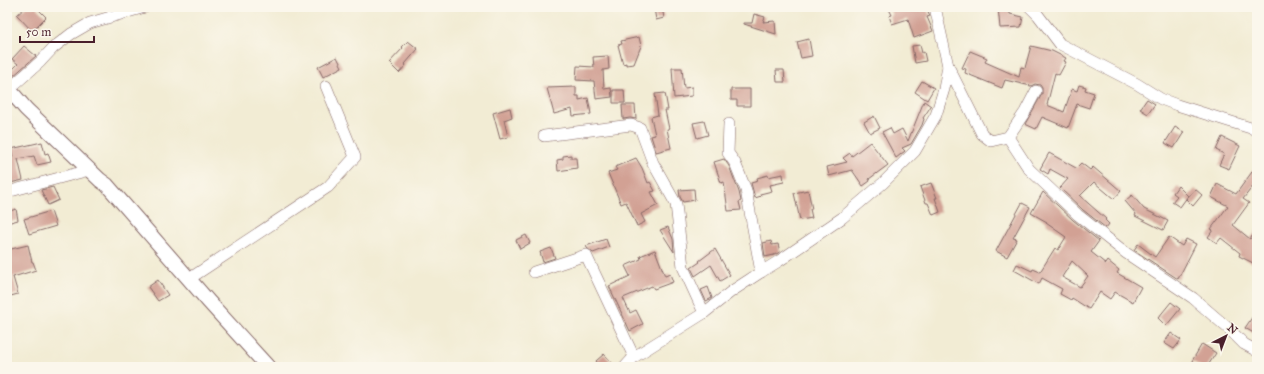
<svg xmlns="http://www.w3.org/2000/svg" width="1264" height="374" font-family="'IM FELL Great Primer',serif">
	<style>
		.building { fill: #d2a194; fill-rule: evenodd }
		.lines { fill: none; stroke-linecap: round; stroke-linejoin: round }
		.minor-casing { stroke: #856766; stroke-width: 12 }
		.tertiary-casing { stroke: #856766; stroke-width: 16 }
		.minor { stroke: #fff; stroke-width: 11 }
		.tertiary { stroke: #fff; stroke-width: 14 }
	</style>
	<rect width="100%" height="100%" fill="#fbf7ec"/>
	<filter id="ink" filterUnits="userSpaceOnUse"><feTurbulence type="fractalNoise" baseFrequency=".025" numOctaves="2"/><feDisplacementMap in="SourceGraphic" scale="8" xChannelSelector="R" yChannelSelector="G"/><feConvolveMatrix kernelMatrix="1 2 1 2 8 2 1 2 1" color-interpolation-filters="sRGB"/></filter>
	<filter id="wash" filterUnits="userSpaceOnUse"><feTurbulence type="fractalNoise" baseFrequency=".012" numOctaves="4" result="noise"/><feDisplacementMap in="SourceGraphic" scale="16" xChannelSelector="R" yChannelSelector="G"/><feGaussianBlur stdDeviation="0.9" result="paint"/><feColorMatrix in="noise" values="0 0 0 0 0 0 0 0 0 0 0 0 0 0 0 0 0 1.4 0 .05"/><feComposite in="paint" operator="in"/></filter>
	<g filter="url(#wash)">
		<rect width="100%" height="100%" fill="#f2ecd4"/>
		<g id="blocks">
			<!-- building -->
			<g class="building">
				<path d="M26 7H36L46 17 32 31 17 15Z"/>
				<path d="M662 7 664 18 656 20 654 8Z"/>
				<path d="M888 7H926L930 16 927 17 933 31 914 38 908 19 892 24 889 16 892 15Z"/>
				<path d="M998 7H1009L1010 14 1023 17 1021 27 1000 28Z"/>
				<path d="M754 14 765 17 763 22 775 21 776 34 744 24V23H752Z"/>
				<path d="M639 37 641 46 634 64 626 65V63L623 64 618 45 622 44 621 41Z"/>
				<path d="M809 39 812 56 801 58 797 42Z"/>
				<path d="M408 41 418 49 405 64 406 65 399 73 389 63 403 48 402 47Z"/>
				<path d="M920 45 922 53 924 52 926 61 915 63 912 46Z"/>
				<path d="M24 46 36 56 12 77 9 73 18 64 12 59Z"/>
				<path d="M1031 46 1052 51 1066 58 1064 61 1066 62 1059 75 1055 73 1047 105 1064 112 1072 89 1077 91 1079 85 1086 87 1085 90 1094 93 1089 108 1077 104 1068 128 1042 117 1036 129 1025 124 1042 94V88L1040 85 1035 84 1031 86 1005 80 1002 88 965 73 966 69 962 68 970 51 987 58 985 62 1019 77 1021 67 1025 68Z"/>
				<path d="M608 56 609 69 603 70 604 89 611 88 612 97 596 99 594 81 576 80 577 66 594 67 593 57Z"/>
				<path d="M337 57 342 67 323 77 318 67Z"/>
				<path d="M672 68H682L684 88 692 87V96L674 98Z"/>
				<path d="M776 70H784L785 82H777Z"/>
				<path d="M922 81 934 88 927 100 915 92Z"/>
				<path d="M576 87V96H579V100L588 98 591 114 573 116 572 109 554 114 547 88Z"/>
				<path d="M731 89H750V106H737V100H731Z"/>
				<path d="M613 90H624L625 103H613Z"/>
				<path d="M665 93 668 110H665L669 129H667L671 148 656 152 651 136 655 135 651 117 658 115 655 94Z"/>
				<path d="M1147 99 1155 104 1148 114 1140 109Z"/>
				<path d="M924 101 931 106 923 118 924 119 922 125 911 144 902 148 905 151 896 158 882 132 890 128 893 134 902 129 908 141Z"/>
				<path d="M622 105H635L636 119 630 118 623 119Z"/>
				<path d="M510 108 512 117 504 120 508 137 500 139 493 113Z"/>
				<path d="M874 116 880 128 870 133 864 122Z"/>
				<path d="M704 121 708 135 697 138 693 123Z"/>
				<path d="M1175 127 1184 132 1174 148 1165 143Z"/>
				<path d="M1222 137 1240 146 1229 169 1219 165 1224 154 1216 150Z"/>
				<path d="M42 142 45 154 48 153 51 162 37 165 34 156 18 159 23 180 10 183 7 170V158L13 157 11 149Z"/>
				<path d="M870 142 888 165 869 179 870 181 863 186 852 170 829 176 827 167 847 162 843 158 850 153 852 156Z"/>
				<path d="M1049 153 1076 168 1081 163 1090 170 1093 167 1121 191 1114 199 1094 182 1080 196 1106 219 1105 220 1109 224 1106 228 1083 210 1060 188 1068 179 1050 169 1048 174 1040 169Z"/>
				<path d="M571 155V158H576L577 168 558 171 557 160 563 159V156Z"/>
				<path d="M636 158 642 168 648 183 650 182 655 191 651 192 658 205 641 214 645 222 637 226 626 202 621 204 608 173 617 170 615 167Z"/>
				<path d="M724 159 729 166 739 192 741 201 739 202 741 210 728 211 724 182 721 183 714 162Z"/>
				<path d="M1257 165V181L1243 199 1249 203 1233 225 1250 239 1257 230V265L1239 256 1240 253 1221 238 1217 243 1208 237 1213 230 1211 229 1228 206 1211 197 1217 184 1236 194Z"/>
				<path d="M783 174 784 182 770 185 772 191 760 194 761 196 755 198 751 183 758 181 757 178 768 175V177Z"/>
				<path d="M931 183 937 198H935L940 212 933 215 928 203H926L920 187Z"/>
				<path d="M1178 186 1188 196 1180 207 1172 202 1177 196 1173 193Z"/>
				<path d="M53 187 59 200 48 205 41 190Z"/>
				<path d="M694 189 695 200 683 202 680 197 679 190Z"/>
				<path d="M1195 189 1202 195 1193 206 1186 199Z"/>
				<path d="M808 190 812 209H810L812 218 800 220 794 193Z"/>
				<path d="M1043 192 1073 220 1099 241 1091 252 1106 264 1108 261 1119 270 1117 273 1141 287 1133 302 1115 292 1110 299 1100 292 1089 309 1072 298 1071 300 1060 294 1062 289 1042 278 1039 284 1014 270 1017 264 1032 271 1033 269 1040 272 1055 248 1058 250 1066 237 1046 223 1047 222 1031 213ZM1072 261 1088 276 1080 287 1062 277Z"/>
				<path d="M1132 195 1144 209 1168 221 1163 230 1135 216 1136 214 1125 201Z"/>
				<path d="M1022 203 1030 207 1013 238 1017 239 1007 257 996 251Z"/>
				<path d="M16 209 18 220 7 223V212Z"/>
				<path d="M51 211 56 226 29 234 24 219Z"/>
				<path d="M668 227 673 239 674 252 660 230Z"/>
				<path d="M526 235 530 243 520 249 516 240Z"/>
				<path d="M1169 237 1182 246 1186 239 1196 244 1178 279 1134 250 1138 244 1155 257Z"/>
				<path d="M606 239 609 247 593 253 587 248 586 246Z"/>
				<path d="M771 241 772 245 778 244 780 252 774 255 765 257 763 243Z"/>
				<path d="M28 245 32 262H33L36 270 13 277 18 294 7 297V250Z"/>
				<path d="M551 248 555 258 543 262 540 252Z"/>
				<path d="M715 249 730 275 720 281 711 265 695 276 691 268 700 262 699 261Z"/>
				<path d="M655 250 665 276 670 274 673 282 654 289 652 286 623 298 630 313 636 310 643 324 630 331 609 286 630 276 625 266 641 259 640 256Z"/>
				<path d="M158 280 168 295 158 301 148 287Z"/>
				<path d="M708 287 712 298 706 301 701 290Z"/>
				<path d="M1171 302 1180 309 1166 326 1158 318Z"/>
				<path d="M1257 310V335L1245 328Z"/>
				<path d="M1171 333 1181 340 1174 349 1164 343Z"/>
				<path d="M1202 344 1216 353 1207 367H1201L1192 361Z"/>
				<path d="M604 354 613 364 609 367H601L596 361Z"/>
			</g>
		</g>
	</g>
	<g filter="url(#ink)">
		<use href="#blocks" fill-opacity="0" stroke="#856766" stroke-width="1"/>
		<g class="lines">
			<!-- minor casing -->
			<g class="minor-casing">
				<g id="minor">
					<path d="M1030 7 1038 15 1060 44 1137 84 1161 99 1177 105 1257 130"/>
					<path d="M948 66 982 134 991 141 1008 137 1025 112 1036 91"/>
					<path d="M9 89 40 62 53 48 71 34 90 23 145 7"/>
					<path d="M729 124 728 153 735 163 746 190 761 272"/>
					<path d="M544 136 631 125 640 128 653 163 676 204 683 267 704 313"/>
					<path d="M1008 137 1029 169 1078 215 1126 253 1193 298 1229 329 1244 344 1257 351"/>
					<path d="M7 192 89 170"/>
					<path d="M534 272 586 255 634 357"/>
					<path d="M189 279 328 187 355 157 326 86"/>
					<path d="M625 367 634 357 704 313 732 291 761 272 779 261 842 218 883 183 915 151 936 115 944 89 948 66 935 7"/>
				</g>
			</g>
			<!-- tertiary casing -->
			<g class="tertiary-casing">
				<path id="tertiary" d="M7 87 26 109 100 180 107 185 209 302 268 367"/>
			</g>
			<!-- minor -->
			<use href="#minor" class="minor"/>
			<!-- tertiary -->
			<use href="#tertiary" class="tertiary"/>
		</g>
	</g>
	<!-- margin -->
	<rect width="1264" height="374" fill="none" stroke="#fbf7ec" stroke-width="24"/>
	<!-- north arrow -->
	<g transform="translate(1226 336) rotate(42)" stroke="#fbf7ec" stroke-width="3" paint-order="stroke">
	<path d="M0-3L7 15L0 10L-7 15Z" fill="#4a1f2b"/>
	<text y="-6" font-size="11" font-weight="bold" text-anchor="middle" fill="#4a1f2b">N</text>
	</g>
	<!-- scale -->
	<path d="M20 36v6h74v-6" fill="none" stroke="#4a1f2b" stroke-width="2"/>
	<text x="26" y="36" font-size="12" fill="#4a1f2b" stroke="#fbf7ec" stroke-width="3" paint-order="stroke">50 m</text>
</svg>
